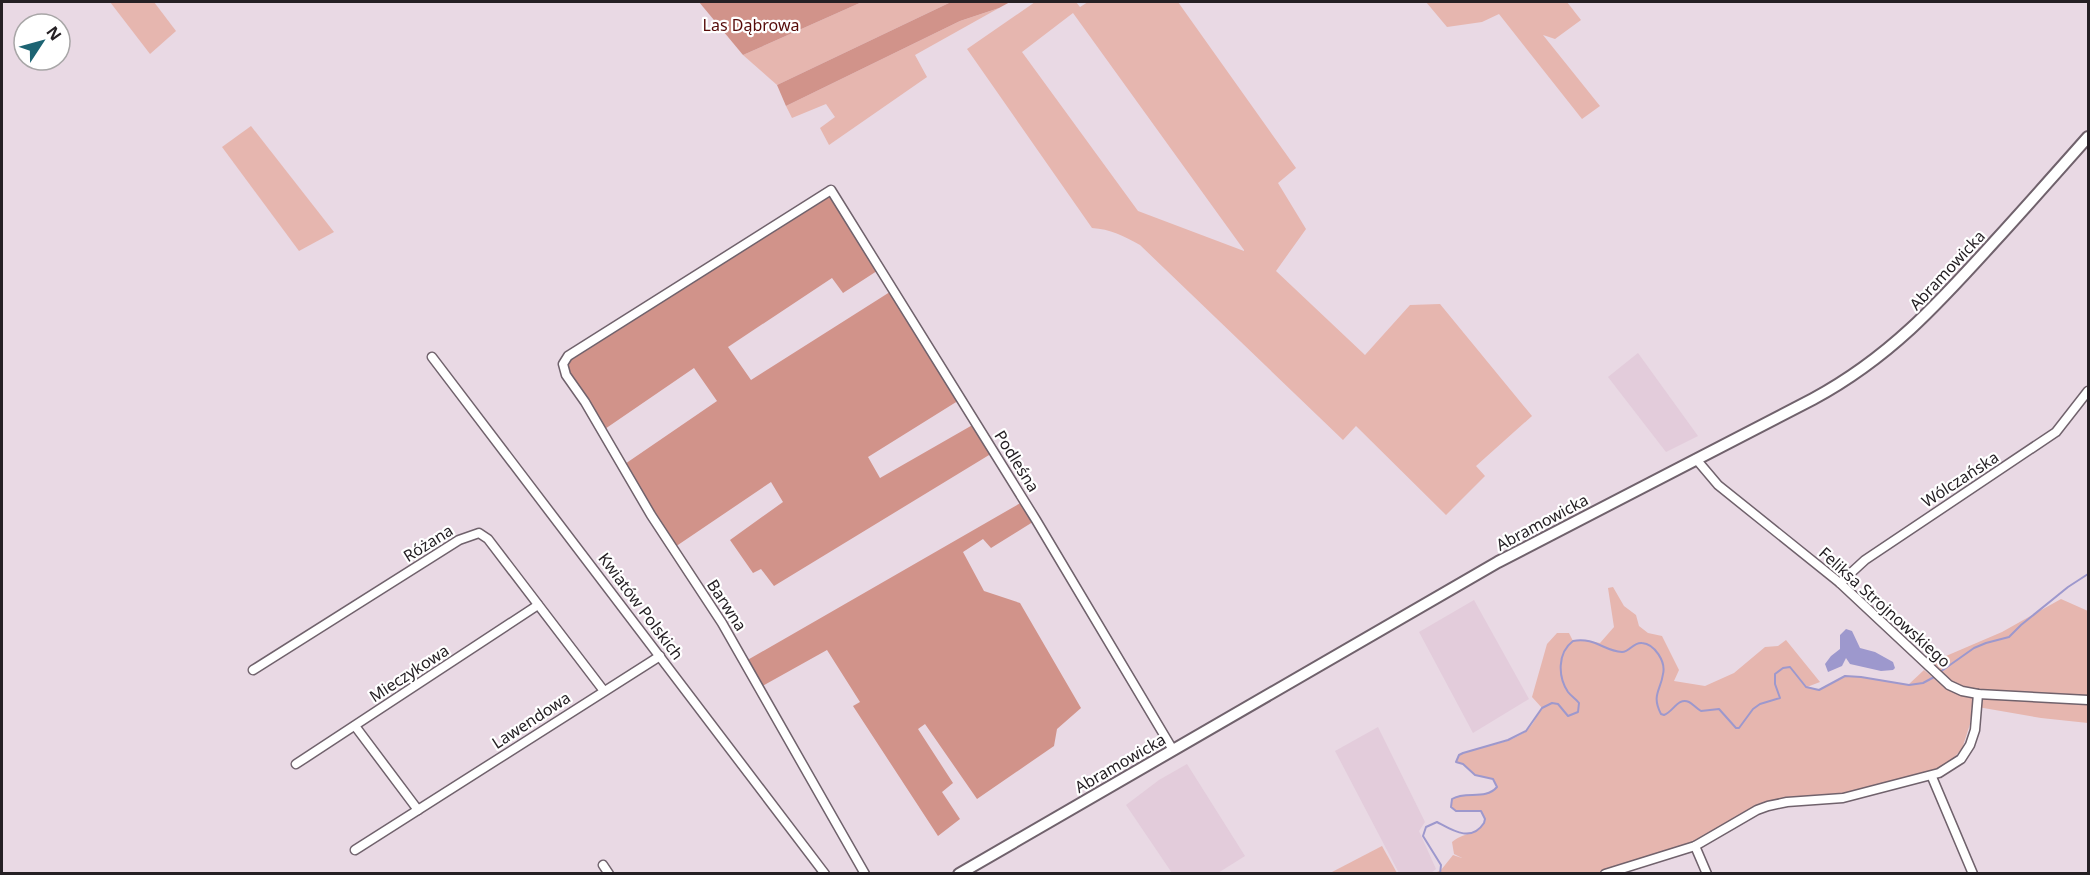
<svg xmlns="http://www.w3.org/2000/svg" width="2090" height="875" font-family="'Noto Sans',sans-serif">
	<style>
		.built { fill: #e3ccdb }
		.green { fill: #e6b6af; fill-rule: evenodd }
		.forest { fill: #d1938a }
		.water { fill: #9d98cd }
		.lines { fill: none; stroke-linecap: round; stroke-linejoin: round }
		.stream { stroke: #9d98cd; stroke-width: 2 }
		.minor-casing { stroke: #70626c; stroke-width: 11 }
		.major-casing { stroke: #70626c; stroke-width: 14 }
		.minor { stroke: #fff; stroke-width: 8 }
		.major { stroke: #fff; stroke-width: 10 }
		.labels { text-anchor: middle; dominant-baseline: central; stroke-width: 4.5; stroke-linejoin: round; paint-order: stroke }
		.park-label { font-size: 16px; fill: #560b09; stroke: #fff }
		.street-label { font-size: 16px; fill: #252024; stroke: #fff }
	</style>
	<rect width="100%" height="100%" fill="#e9d9e4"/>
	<!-- built -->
	<g class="built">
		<path d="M1638 353 1698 436 1666 452 1608 377Z"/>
		<path d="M1474 600 1529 699 1473 733 1419 632Z"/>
		<path d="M1378 727 1425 822 1419 831 1436 869 1431 873H1399L1335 751Z"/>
		<path d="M1187 764 1245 856 1218 873H1172L1126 805 1159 780Z"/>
	</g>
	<!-- green -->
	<g class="green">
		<path d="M110 2H154L176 31 150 54Z"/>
		<path d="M862 2H951L777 85 743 55Z"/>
		<path d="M1035 2H1076L1080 7 1088 2H1178L1296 168 1278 183 1306 229 1276 271 1365 355 1410 305 1440 304 1532 416 1476 466 1485 476 1446 515 1356 426 1343 440 1140 245C1124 236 1110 229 1092 228L967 49ZM1073 13 1244 250V251L1138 211 1022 52Z"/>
		<path d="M1426 2H1567L1581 20 1555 39 1543 35 1600 106 1582 119 1499 14 1482 22 1447 27Z"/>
		<path d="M999 8 915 55 927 77 829 145 820 128 835 117 826 104 792 118 786 106 960 21Z"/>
		<path d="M251 126 334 232 299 251 222 147Z"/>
		<path d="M1613 587 1624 606 1636 615 1639 626 1648 633 1662 636 1679 670 1674 681 1705 686 1734 673 1765 647 1778 646 1786 640 1820 682 1807 687 1819 690 1845 676 1861 677 1908 685 1924 670 1944 687 1948 677 1932 662 2002 632 2061 599 2088 611V723L2041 718 1972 706 1970 724 1962 749 1950 762 1936 770 1843 794 1792 797 1768 802 1749 810 1690 844 1608 868 1598 873 1433 874 1441 870 1453 855 1462 858 1454 854 1452 842C1463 833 1477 834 1484 823L1485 819 1480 811H1456L1451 807 1452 799C1466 790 1485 801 1497 787L1493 779 1475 775 1463 764 1456 762 1459 755C1480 745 1506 746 1526 731 1534 725 1536 715 1542 708L1532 697 1547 644 1557 633H1569L1573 641H1589L1600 643 1614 627 1608 588Z"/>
		<path d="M1382 846 1397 873 1332 874V872Z"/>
	</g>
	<!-- forest -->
	<g class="forest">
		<path d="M699 2H862L743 55Z"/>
		<path d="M951 2H1010L999 8 960 21 786 106 777 85Z"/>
		<path d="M831 190 880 269 843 293 832 278 728 347 751 380 893 290 961 399 868 457 880 478 976 423 994 452 774 586 761 569 753 573 730 540 783 502 771 482 672 549 622 466 717 401 694 368 602 431 566 375 568 356Z"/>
		<path d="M1024 501 1036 520 991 548 983 539 963 552 984 591 1020 603 1081 708 1057 729 1054 746 977 799 925 724 918 729 953 783 942 792 960 819 938 836 853 706 860 702 827 650 759 688 744 662Z"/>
	</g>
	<!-- water -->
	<path class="water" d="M1846 629 1852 631 1860 648 1875 652 1893 662 1895 668 1893 670 1881 671 1850 664 1846 658 1842 666 1828 672 1825 664 1831 656 1840 649V635Z"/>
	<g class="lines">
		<!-- stream -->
		<g class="stream">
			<path d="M1940 672 1974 648 1986 643 2009 637 2021 625 2068 587 2088 574"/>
			<path d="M1440 874 1441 865 1423 836 1426 827 1437 822C1452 830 1471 843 1484 823L1485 819 1481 811H1456L1451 807 1452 799C1466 790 1485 801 1497 787L1493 779 1475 775 1463 764 1456 762 1459 755 1463 753 1508 740 1526 731 1542 708 1552 703 1558 704 1568 716 1578 712 1579 703C1576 699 1571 696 1568 692 1558 677 1557 653 1573 641 1595 637 1604 651 1622 652 1630 652 1633 642 1642 643 1655 644 1666 662 1663 674 1661 690 1651 695 1661 714L1664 715C1673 712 1678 697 1689 702 1693 704 1696 708 1701 711L1719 709 1736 728H1739L1753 709 1760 704 1780 698 1775 684V674L1783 668 1790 667 1806 687 1819 690 1845 676 1861 677 1909 685 1923 683 1936 676"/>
		</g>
		<!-- minor casing -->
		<g class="minor-casing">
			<g id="minor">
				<path d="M432 357 825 874"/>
				<path d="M1696 459 1718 485 1840 583 1949 685 1962 691 1978 694 2088 700"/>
				<path d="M1840 583 1865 560 2056 432 2088 391"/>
				<path d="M253 670 459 540 479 533 488 539 604 691"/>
				<path d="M355 726 418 810"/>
				<path d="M296 764 538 605"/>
				<path d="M1932 777 1973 874"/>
				<path d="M1695 846 1707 874"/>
				<path d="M355 850 660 656"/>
				<path d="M603 865 609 874"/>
				<path d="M865 874 722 623 651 515 585 402 566 375 563 364 568 356 831 190 1036 520 1173 750"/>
				<path d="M1605 874 1695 846 1757 810 1768 806 1787 802 1843 798 1939 773 1961 759 1970 745 1975 730 1978 694"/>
			</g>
		</g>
		<!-- major casing -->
		<g class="major-casing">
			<path id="major" d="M959 874 1498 562 1813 399C1889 358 1937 305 1994 242 2026 207 2057 172 2088 137"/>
		</g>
		<!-- minor -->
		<use href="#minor" class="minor"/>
		<!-- major -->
		<use href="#major" class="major"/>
	</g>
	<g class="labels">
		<!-- park labels -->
		<g class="park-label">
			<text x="751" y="25">Las Dąbrowa</text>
		</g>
		<!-- street labels -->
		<g class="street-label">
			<text transform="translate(1947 270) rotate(-47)">Abramowicka</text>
			<text transform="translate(1017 461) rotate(58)">Podleśna</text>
			<text transform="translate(1960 479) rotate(-33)">Wólczańska</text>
			<text transform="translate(1542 522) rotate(-28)">Abramowicka</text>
			<text transform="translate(428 543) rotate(-32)">Różana</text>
			<text transform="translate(727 605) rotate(57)">Barwna</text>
			<text transform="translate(641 606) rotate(53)">Kwiatów Polskich</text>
			<text transform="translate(1885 607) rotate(42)">Feliksa Strojnowskiego</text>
			<text transform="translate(409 673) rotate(-33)">Mieczykowa</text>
			<text transform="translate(531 720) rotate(-33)">Lawendowa</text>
			<text transform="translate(1120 763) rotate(-30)">Abramowicka</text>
		</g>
	</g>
	<!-- border -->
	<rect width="2090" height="875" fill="none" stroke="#252024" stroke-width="6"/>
	<!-- north arrow -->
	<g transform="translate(42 42) rotate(54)"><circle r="28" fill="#ffffff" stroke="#a8a6a7" stroke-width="1.5"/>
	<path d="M0-4.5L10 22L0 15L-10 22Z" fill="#1d6473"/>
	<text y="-9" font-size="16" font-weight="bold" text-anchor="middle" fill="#252024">N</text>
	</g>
</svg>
